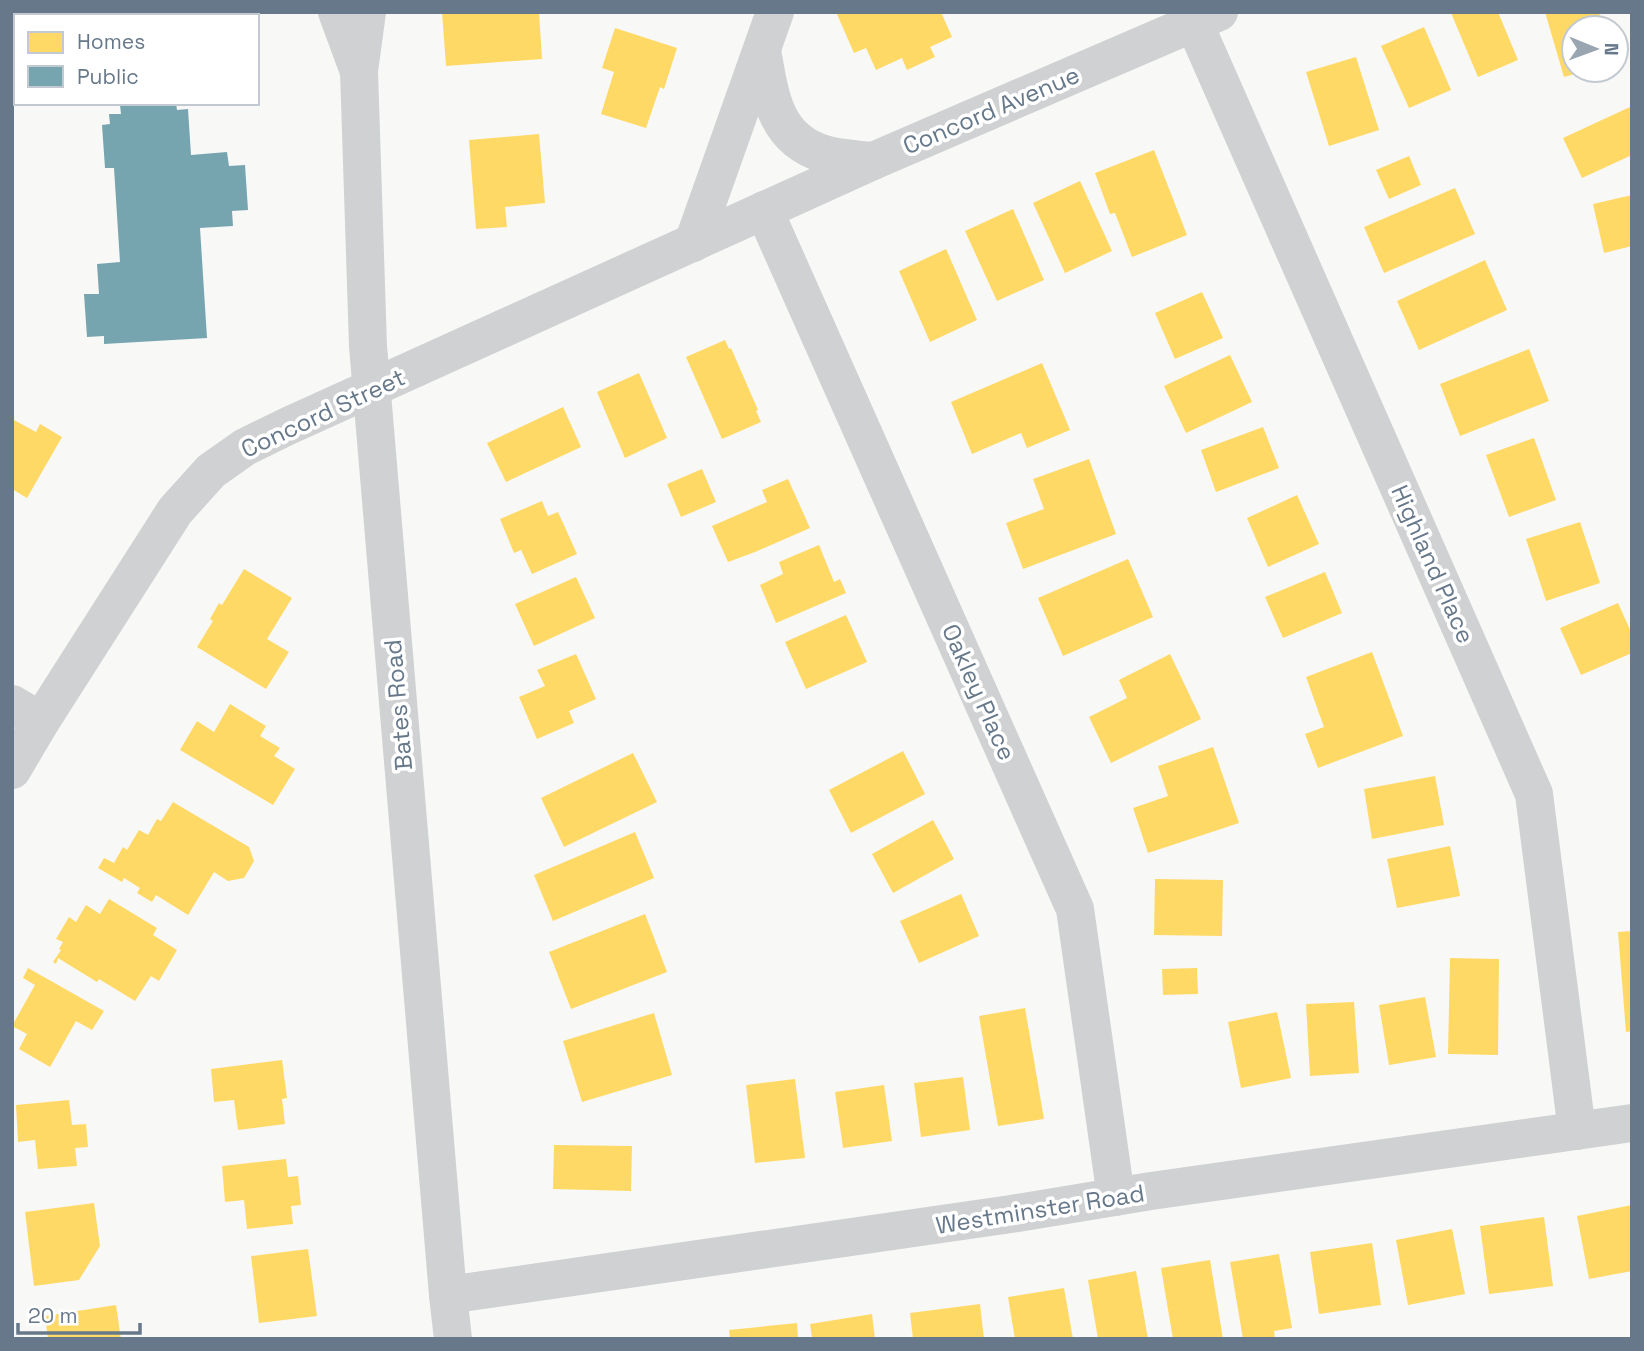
<svg xmlns="http://www.w3.org/2000/svg" width="1644" height="1351" font-family="'Space Grotesk',sans-serif">
	<style>
		.homes { fill: #ffd966 }
		.public { fill: #76a5af }
		.lines { fill: none; stroke-linecap: round; stroke-linejoin: round }
		.major-casing { stroke: #d5d6d6; stroke-width: 42 }
		.minor { stroke: #d0d1d2; stroke-width: 38 }
		.major { stroke: #e3e3e3; stroke-width: 38 }
		.labels { text-anchor: middle; dominant-baseline: central; stroke-width: 7; stroke-linejoin: round; paint-order: stroke }
		.street-label { font-size: 24px; fill: #667889; stroke: #fff }
	</style>
	<rect width="100%" height="100%" fill="#f8f8f7"/>
	<!-- homes -->
	<g class="homes">
		<path d="M442 12H539L542 59 446 66Z"/>
		<path d="M836 12H941L952 37 930 47 935 57 907 70 902 58 876 70 866 48 854 53Z"/>
		<path d="M1454 12H1498L1518 60 1478 77 1451 13Z"/>
		<path d="M1545 12H1599L1603 28H1574V70L1586 71 1564 77Z"/>
		<path d="M1424 27 1451 90 1409 108 1381 46Z"/>
		<path d="M615 28 677 48 664 89 660 87 646 128 601 114 614 72 602 68Z"/>
		<path d="M1356 57 1379 130 1329 146 1306 72Z"/>
		<path d="M1630 107 1632 111V155L1582 178 1563 138Z"/>
		<path d="M539 134 545 203 505 207 507 227 476 229 469 140Z"/>
		<path d="M1154 150 1187 235 1132 257 1115 213 1110 214 1095 173Z"/>
		<path d="M1409 156 1421 185 1389 199 1376 170Z"/>
		<path d="M1080 181 1112 251 1065 273 1033 203Z"/>
		<path d="M1455 188 1475 234 1384 273 1364 227Z"/>
		<path d="M1632 195V246L1604 253 1593 204Z"/>
		<path d="M1013 209 1044 280 997 301 965 231Z"/>
		<path d="M946 249 977 320 930 342 899 271Z"/>
		<path d="M1485 260 1507 310 1419 350 1397 301Z"/>
		<path d="M1202 292 1223 338 1175 359 1155 313Z"/>
		<path d="M725 340 729 349 731 348 758 410 756 411 761 422 722 439 686 357Z"/>
		<path d="M1529 349 1549 401 1460 436 1440 384Z"/>
		<path d="M1230 355 1252 402 1186 433 1164 386Z"/>
		<path d="M1042 363 1070 430 1027 448 1021 433 972 454 951 402Z"/>
		<path d="M639 373 667 438 625 458 597 392Z"/>
		<path d="M563 407 581 447 506 482 487 443Z"/>
		<path d="M14 420 36 432 40 424 62 437 27 498 12 489V423Z"/>
		<path d="M1263 427 1279 468 1216 492 1201 450Z"/>
		<path d="M1534 438 1556 500 1509 517 1486 455Z"/>
		<path d="M1089 459 1116 534 1023 569 1006 523 1044 509 1033 479Z"/>
		<path d="M702 469 716 502 681 517 667 484Z"/>
		<path d="M788 479 810 528 755 552 728 562 712 526 767 502 762 490Z"/>
		<path d="M1297 495 1319 544 1268 567 1247 518Z"/>
		<path d="M542 501 548 516 558 512 577 554 532 574 521 550 514 553 500 519Z"/>
		<path d="M1580 522 1600 583 1546 601 1526 539Z"/>
		<path d="M819 545 834 582 840 579 846 593 776 623 760 585 783 574 779 562Z"/>
		<path d="M1128 559 1153 617 1063 656 1038 598Z"/>
		<path d="M244 569 292 598 267 639 289 652 266 689 197 647 213 621 210 619 219 603 222 605Z"/>
		<path d="M1325 572 1342 613 1283 638 1265 597Z"/>
		<path d="M576 577 595 618 534 646 515 604Z"/>
		<path d="M1618 603 1632 634V653L1581 675 1560 628Z"/>
		<path d="M846 615 867 662 806 689 785 642Z"/>
		<path d="M1372 652 1403 736 1318 768 1305 734 1324 727 1306 677Z"/>
		<path d="M576 654 596 699 569 711 574 723 537 739 519 697 545 686 537 670Z"/>
		<path d="M1170 654 1201 719 1111 763 1089 717 1127 698 1119 680Z"/>
		<path d="M230 704 266 726 260 736 280 748 274 756 295 769 273 805 180 750 197 721 214 732Z"/>
		<path d="M1213 747 1239 823 1148 853 1133 808 1168 796 1158 766Z"/>
		<path d="M903 751 925 794 851 833 829 790Z"/>
		<path d="M633 753 657 802 564 847 541 798Z"/>
		<path d="M1435 776 1444 825 1372 839 1364 789Z"/>
		<path d="M173 802 249 847 254 861 244 878 228 881 214 872 188 915 156 895 152 902 137 893 140 888 124 878 122 882 98 868 104 858 114 863 123 847 127 850 139 830 148 835 157 819 161 821Z"/>
		<path d="M933 820 954 859 893 893 872 854Z"/>
		<path d="M635 832 654 878 553 921 534 875Z"/>
		<path d="M1450 846 1460 896 1397 908 1387 859Z"/>
		<path d="M1155 879 1223 880 1222 936 1154 935Z"/>
		<path d="M961 894 979 936 919 963 900 921Z"/>
		<path d="M109 899 157 928 153 935 177 950 159 981 151 976 135 1001 99 979 97 982 58 958 56 964 53 962 61 950 59 949 63 942 56 939 69 917 76 922 86 905 100 914Z"/>
		<path d="M645 914 667 972 571 1009 549 952Z"/>
		<path d="M1632 931V1031L1626 1032 1618 932Z"/>
		<path d="M1450 958 1499 959 1498 1055 1448 1054Z"/>
		<path d="M28 968 104 1011 92 1030 76 1021 50 1067 19 1049 27 1034 12 1026 35 985 23 978Z"/>
		<path d="M1197 968 1198 994 1163 995 1162 969Z"/>
		<path d="M1425 997 1436 1057 1389 1065 1379 1005Z"/>
		<path d="M1354 1002 1359 1073 1310 1076 1306 1004Z"/>
		<path d="M1025 1008 1044 1119 998 1126 979 1016Z"/>
		<path d="M1277 1012 1291 1078 1241 1088 1228 1022Z"/>
		<path d="M654 1013 672 1075 582 1102 563 1041Z"/>
		<path d="M282 1060 287 1098 282 1099 285 1124 238 1130 234 1100 214 1102 211 1069Z"/>
		<path d="M963 1077 970 1130 921 1137 914 1083Z"/>
		<path d="M795 1079 805 1158 755 1163 746 1085Z"/>
		<path d="M884 1085 892 1141 843 1148 835 1092Z"/>
		<path d="M69 1100 72 1125 86 1124 88 1147 75 1148 77 1166 38 1169 35 1140 18 1142 16 1105Z"/>
		<path d="M554 1145 632 1146 631 1191 553 1189Z"/>
		<path d="M286 1159 288 1177 298 1176 301 1205 291 1206 293 1224 247 1229 244 1200 225 1202 222 1166Z"/>
		<path d="M94 1203 100 1246 79 1280 34 1286 25 1212Z"/>
		<path d="M1632 1205V1271L1589 1279 1577 1216Z"/>
		<path d="M1544 1217 1553 1286 1489 1294 1480 1226Z"/>
		<path d="M1452 1229 1465 1294 1408 1305 1396 1240Z"/>
		<path d="M1372 1243 1381 1305 1319 1314 1310 1252Z"/>
		<path d="M308 1249 317 1316 259 1323 251 1256Z"/>
		<path d="M1279 1254 1292 1328 1274 1331 1275 1339H1243L1230 1262Z"/>
		<path d="M1210 1260 1223 1339H1173L1161 1268Z"/>
		<path d="M1136 1271 1148 1339H1098L1088 1280Z"/>
		<path d="M1064 1288 1073 1339H1015L1008 1297Z"/>
		<path d="M980 1304 984 1339H913L910 1313Z"/>
		<path d="M116 1305 121 1339H48L45 1316Z"/>
		<path d="M872 1314 875 1339H812L810 1324Z"/>
		<path d="M797 1323 798 1339H730L729 1330Z"/>
	</g>
	<!-- public -->
	<path class="public" d="M151 103H176L177 110 188 109 191 155 227 152 229 166 245 165 248 210 232 211 233 226 200 228 207 338 104 344V336L87 337 84 294H99L97 264 120 262 114 168H105L102 125 110 124 109 114H121L120 105Z"/>
	<g class="lines">
		<!-- major casing -->
		<g class="major-casing">
			<g id="major">
				<path d="M76 16 80 12"/>
				<path d="M12 67 16 64"/>
			</g>
		</g>
		<!-- minor -->
		<g class="minor">
			<path d="M337 12 358 69"/>
			<path d="M367 12 359 71 368 346 448 1295 453 1339"/>
			<path d="M1194 23 1534 794 1577 1131"/>
			<path d="M762 50C770 95 774 139 824 154 840 159 857 159 873 161"/>
			<path d="M764 210 1075 909 1116 1197"/>
			<path d="M693 243 775 12"/>
			<path d="M12 704 41 721"/>
			<path d="M12 770 41 721 175 511 211 471 245 447 288 426 873 161 1219 12"/>
			<path d="M448 1295 1011 1214 1151 1191 1632 1123"/>
		</g>
		<!-- major -->
		<use href="#major" class="major"/>
	</g>
	<g class="labels">
		<!-- street labels -->
		<g class="street-label">
			<text transform="translate(991 110) rotate(-23)">Concord Avenue</text>
			<text transform="translate(323 413) rotate(-25)">Concord Street</text>
			<text transform="translate(1433 564) rotate(66)">Highland Place</text>
			<text transform="translate(979 692) rotate(66)">Oakley Place</text>
			<text transform="translate(398 705) rotate(-95)">Bates Road</text>
			<text transform="translate(1040 1209) rotate(-9)">Westminster Road</text>
		</g>
	</g>
	<!-- border -->
	<rect width="1644" height="1351" fill="none" stroke="#667889" stroke-width="28"/>
	<!-- legend -->
	<rect x="14" y="14" width="245" height="91" fill="#ffffff" stroke="#c2c9d0" stroke-width="2"/>
	<rect x="28" y="32" width="35" height="21" fill="#ffd966" stroke="#c2c9d0" stroke-width="2"/>
	<text x="77" y="49" font-size="21" fill="#667889">Homes</text>
	<rect x="28" y="66" width="35" height="21" fill="#76a5af" stroke="#c2c9d0" stroke-width="2"/>
	<text x="77" y="84" font-size="21" fill="#667889">Public</text>
	<!-- north arrow -->
	<g transform="translate(1595 49) rotate(91)"><circle r="33" fill="#ffffff" stroke="#c2c9d0" stroke-width="2"/>
	<path d="M0-5L12 26L0 18L-12 26Z" fill="#99a5b0"/>
	<text y="-10" font-size="19" font-weight="bold" text-anchor="middle" fill="#667889">N</text>
	</g>
	<!-- scale -->
	<path d="M18 1323v10h122v-10" fill="none" stroke="#667889" stroke-width="3.5"/>
	<text x="28" y="1323" font-size="21" fill="#667889" stroke="#ffffff" stroke-width="5" paint-order="stroke">20 m</text>
</svg>
